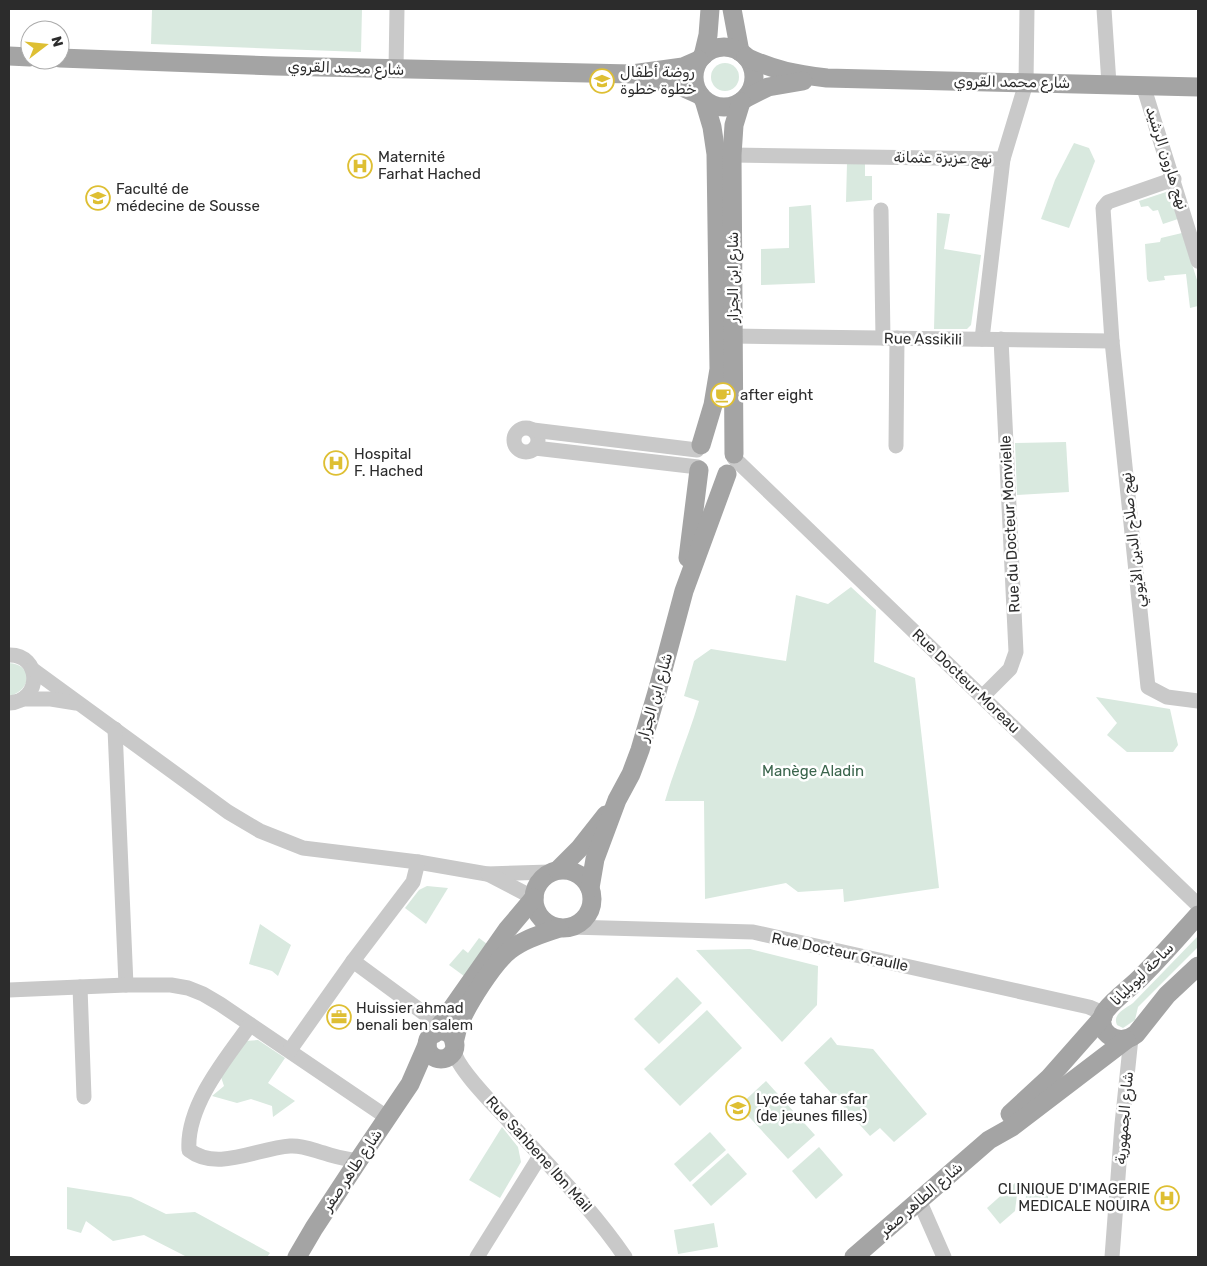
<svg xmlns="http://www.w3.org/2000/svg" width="1207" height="1266" font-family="Rubik,Cairo,sans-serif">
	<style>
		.green { fill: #d9e9df }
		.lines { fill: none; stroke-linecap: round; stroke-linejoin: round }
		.minor { stroke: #c9c9c9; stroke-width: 15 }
		.major { stroke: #a4a4a4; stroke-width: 19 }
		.labels { text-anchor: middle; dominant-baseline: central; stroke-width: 5; stroke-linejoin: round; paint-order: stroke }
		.street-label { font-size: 15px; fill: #2c2c2c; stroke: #fff }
		.poi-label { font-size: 15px; fill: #2c2c2c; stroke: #fff; text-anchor: start }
		.park-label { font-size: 15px; fill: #3b654d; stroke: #fff }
	</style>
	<rect width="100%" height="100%" fill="#fff"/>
	<!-- green -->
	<g class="green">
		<path d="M140 9H362L361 52 151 44 152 10Z"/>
		<circle cx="725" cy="77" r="14"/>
		<path d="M1074 143 1089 148 1095 161 1069 228 1041 219 1055 180Z"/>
		<path d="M847 163H865V176H872V200L846 202Z"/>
		<path d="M1169 191 1178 219 1163 224 1158 210 1153 211 1148 206 1141 207 1139 201Z"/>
		<path d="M811 205 815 283 761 285V249L789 248V207Z"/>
		<path d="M937 213 950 214 944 249 981 255 971 325 967 329H934Z"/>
		<path d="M1182 233 1198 283V306L1190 308 1186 274 1164 276 1165 280 1149 282 1147 279 1145 244 1160 242 1161 238Z"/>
		<path d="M1066 442 1069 492 1017 495 1015 443Z"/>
		<path d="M851 587 876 610 874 662 915 678 939 888 844 902 843 889 798 892 786 883 705 899 704 801H665C675 767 689 735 699 701L684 696 694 661 711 649 786 661 796 595 828 604Z"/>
		<path d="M9 663C32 664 33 689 10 696Z"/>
		<path d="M1096 697 1170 709 1178 745 1173 752H1127L1107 735 1117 723Z"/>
		<path d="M427 886 448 888 426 924 405 908 419 890Z"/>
		<path d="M260 924 291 945 278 976 272 971 249 964Z"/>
		<path d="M1198 936V947L1138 1007 1135 1020 1123 1028 1117 1025C1112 1014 1125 1009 1133 1003Z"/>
		<path d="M479 938 487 944 464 976 449 965 463 949 468 953Z"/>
		<path d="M750 949 818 966 817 1005 782 1042 696 950Z"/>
		<path d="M677 977 702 1003 659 1044 634 1019Z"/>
		<path d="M707 1010 742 1048 680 1106 644 1069Z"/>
		<path d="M831 1037 837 1045 873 1049 927 1114 894 1142 880 1128 870 1136 804 1063Z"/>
		<path d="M258 1040 285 1058 268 1083 295 1101 273 1117 272 1106 251 1099 237 1103 212 1096 224 1086 221 1077 245 1041Z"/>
		<path d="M766 1081 815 1135 788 1159 739 1106Z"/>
		<path d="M502 1127 518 1147 521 1162 500 1198 469 1180Z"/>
		<path d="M710 1132 726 1150 690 1182 674 1164Z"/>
		<path d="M819 1147 843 1175 816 1199 792 1171Z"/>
		<path d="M728 1153 747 1174 711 1206 692 1185Z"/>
		<path d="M1045 1182 1048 1183V1207H1025L1026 1196 1033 1190 1035 1191Z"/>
		<path d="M1015 1183 1018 1187 1015 1211 1000 1224 987 1208Z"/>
		<path d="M67 1187 131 1197 166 1214 195 1212 270 1253 267 1257H187L144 1235 113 1241 86 1221 81 1233 67 1229Z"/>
		<path d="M714 1223 718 1247 678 1254 674 1230Z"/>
	</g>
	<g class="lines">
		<!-- minor -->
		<g class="minor">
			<path d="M1104 9 1109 84"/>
			<path d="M396 69 397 9"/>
			<path d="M1143 85 1198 261"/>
			<path d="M732 155 1003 159 982 339"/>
			<path d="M1003 159 1026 83 1027 9"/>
			<path d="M1174 179 1108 202 1103 208 1112 341 1148 687 1167 697 1198 701"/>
			<path d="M881 210 883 338"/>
			<path d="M733 336 1112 341"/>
			<circle cx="526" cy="440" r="12"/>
			<path d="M533 430 697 450"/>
			<path d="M896 446 897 338"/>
			<path d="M535 448 698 467"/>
			<path d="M734 458 1198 905"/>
			<path d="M9 655C41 654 43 701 9 703"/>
			<path d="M32 669 228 812 260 831 303 848 418 862 487 874 550 872"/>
			<path d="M983 696 1010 669 1016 652 1001 339"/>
			<path d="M23 699H51L76 703"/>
			<path d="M115 729 126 985"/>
			<path d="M488 874 534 898"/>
			<path d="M570 927 753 932 1089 1007 1096 1010 1103 1017"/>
			<path d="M353 961 440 1025"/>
			<path d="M80 987 84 1097"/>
			<path d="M9 990 126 985H171L188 988 203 994 220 1004 388 1118"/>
			<path d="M250 1025C226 1058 186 1106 189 1150 217 1172 258 1148 290 1146 302 1145 313 1150 324 1153 335 1157 346 1159 358 1161"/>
			<path d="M290 1050 353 961 413 882 418 862"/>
			<path d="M454 1051C457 1068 492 1103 505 1117 546 1163 591 1207 625 1257"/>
			<path d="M919 1200 944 1257"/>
			<path d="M477 1257 540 1156"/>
			<path d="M1112 1257 1122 1124 1131 1038"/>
		</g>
		<!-- major -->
		<g class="major">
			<path d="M732 9 740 52"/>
			<circle cx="724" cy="77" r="30"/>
			<path d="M9 56 30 57"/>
			<path d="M703 56 708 35 710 9"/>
			<path d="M746 57C776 71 795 74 827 78L1198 87"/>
			<path d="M60 58 275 66 632 74 683 67 699 60"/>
			<path d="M643 77 680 86 700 95"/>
			<path d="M746 98 768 87 803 81"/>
			<path d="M701 445 713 405 719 369 716 154 712 127 704 100"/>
			<path d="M734 454 732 155 734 125 741 102"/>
			<path d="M688 558 699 470"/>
			<circle cx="563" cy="899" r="29"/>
			<path d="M558 870 580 848 606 815"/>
			<path d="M590 888 595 859 617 800 631 774 640 750 657 692 684 591 727 474"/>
			<path d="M1198 915C1180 935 1162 956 1143 975 1132 987 1116 997 1106 1010 1092 1028 1116 1050 1136 1034L1167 995 1198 966"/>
			<circle cx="441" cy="1045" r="14"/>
			<path d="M434 1034 507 930 534 898"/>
			<path d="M454 1042C456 1036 457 1029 459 1024 468 1004 493 963 510 950 524 939 542 934 559 928"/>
			<path d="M1010 1114 1049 1078 1103 1017"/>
			<path d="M297 1257 314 1228 358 1161 410 1084 427 1045"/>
			<path d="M854 1257 989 1140 1012 1127 1126 1040"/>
		</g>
	</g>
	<!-- icons -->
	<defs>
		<g id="school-ring" transform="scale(1.25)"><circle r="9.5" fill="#fff" stroke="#debf33" stroke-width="1.5"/><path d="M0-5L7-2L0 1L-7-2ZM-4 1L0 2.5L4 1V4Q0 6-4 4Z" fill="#debf33"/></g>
		<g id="hospital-ring" transform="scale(1.25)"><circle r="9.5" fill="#fff" stroke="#debf33" stroke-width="1.5"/><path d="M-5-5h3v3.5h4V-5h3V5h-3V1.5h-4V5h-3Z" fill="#debf33"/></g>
		<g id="university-ring" transform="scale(1.25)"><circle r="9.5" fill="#fff" stroke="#debf33" stroke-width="1.5"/><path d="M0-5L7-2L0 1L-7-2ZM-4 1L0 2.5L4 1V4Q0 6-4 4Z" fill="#debf33"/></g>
		<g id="cafe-ring" transform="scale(1.25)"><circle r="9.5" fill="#fff" stroke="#debf33" stroke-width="1.5"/><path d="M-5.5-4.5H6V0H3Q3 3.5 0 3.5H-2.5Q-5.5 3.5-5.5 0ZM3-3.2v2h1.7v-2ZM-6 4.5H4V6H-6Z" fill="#debf33"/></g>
		<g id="office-ring" transform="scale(1.25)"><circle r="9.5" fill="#fff" stroke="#debf33" stroke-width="1.5"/><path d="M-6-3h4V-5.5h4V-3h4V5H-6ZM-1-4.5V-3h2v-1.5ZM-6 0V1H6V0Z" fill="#debf33"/></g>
	</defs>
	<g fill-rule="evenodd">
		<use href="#school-ring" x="602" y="81"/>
		<use href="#hospital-ring" x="360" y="166"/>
		<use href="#university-ring" x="98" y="198"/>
		<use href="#cafe-ring" x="723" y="395"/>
		<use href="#hospital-ring" x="336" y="463"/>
		<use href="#office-ring" x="339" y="1017"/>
		<use href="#school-ring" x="738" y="1108"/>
		<use href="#hospital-ring" x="1167" y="1198"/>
	</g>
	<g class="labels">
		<!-- street labels -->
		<g class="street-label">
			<text transform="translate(346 68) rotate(2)">شارع محمد القروي</text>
			<text transform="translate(1012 82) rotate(1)">شارع محمد القروي</text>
			<text transform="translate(943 158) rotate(1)">نهج عزيزة عثمانة</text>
			<text transform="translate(1167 158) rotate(72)">نهج هارون الرشيد</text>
			<text transform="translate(733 277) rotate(-90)">شارع ابن الجزار</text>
			<text transform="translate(923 339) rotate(1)">Rue Assikili</text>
			<text transform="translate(1010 524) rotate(-93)">Rue du Docteur Monvielle</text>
			<text transform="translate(1133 540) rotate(-96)">نهج صلاح الدين الأيوبي</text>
			<text transform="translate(966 681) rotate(44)">Rue Docteur Moreau</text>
			<text transform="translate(655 697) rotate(-74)">شارع ابن الجزار</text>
			<text transform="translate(840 952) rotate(12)">Rue Docteur Graulle</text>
			<text transform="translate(1142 974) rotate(-45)">ساحة ليوبليانا</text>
			<text transform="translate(1124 1118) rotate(-85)">شارع الجمهورية</text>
			<text transform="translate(539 1154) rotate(48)">Rue Sahbene Ibn Mail</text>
			<text transform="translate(352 1170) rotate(-56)">شارع طاهر صفر</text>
			<text transform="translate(921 1199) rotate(-41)">شارع الطاهر صفر</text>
		</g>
		<!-- poi labels -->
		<g class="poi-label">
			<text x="620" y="72">روضة أطفال<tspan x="620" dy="17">خطوة خطوة</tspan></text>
			<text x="378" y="157">Maternité<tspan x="378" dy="17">Farhat Hached</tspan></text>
			<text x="116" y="189">Faculté de<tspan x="116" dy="17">médecine de Sousse</tspan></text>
			<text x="740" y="395">after eight</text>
			<text x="354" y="454">Hospital<tspan x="354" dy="17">F. Hached</tspan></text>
			<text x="356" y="1008">Huissier ahmad<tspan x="356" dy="17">benali ben salem</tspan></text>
			<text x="756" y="1099">Lycée tahar sfar<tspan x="756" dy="17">(de jeunes filles)</tspan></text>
			<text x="1150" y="1189" text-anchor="end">CLINIQUE D'IMAGERIE<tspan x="1150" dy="17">MEDICALE NOUIRA</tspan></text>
		</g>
		<!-- park labels -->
		<g class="park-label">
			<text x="813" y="771">Manège Aladin</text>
		</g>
	</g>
	<!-- border -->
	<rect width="1207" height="1266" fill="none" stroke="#2c2c2c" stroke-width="20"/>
	<!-- north arrow -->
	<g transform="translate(45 45) rotate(74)"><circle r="24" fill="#ffffff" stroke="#ababab"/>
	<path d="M0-4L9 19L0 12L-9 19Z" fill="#debf33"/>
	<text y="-8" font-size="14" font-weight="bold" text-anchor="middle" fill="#2c2c2c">N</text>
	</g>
</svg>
